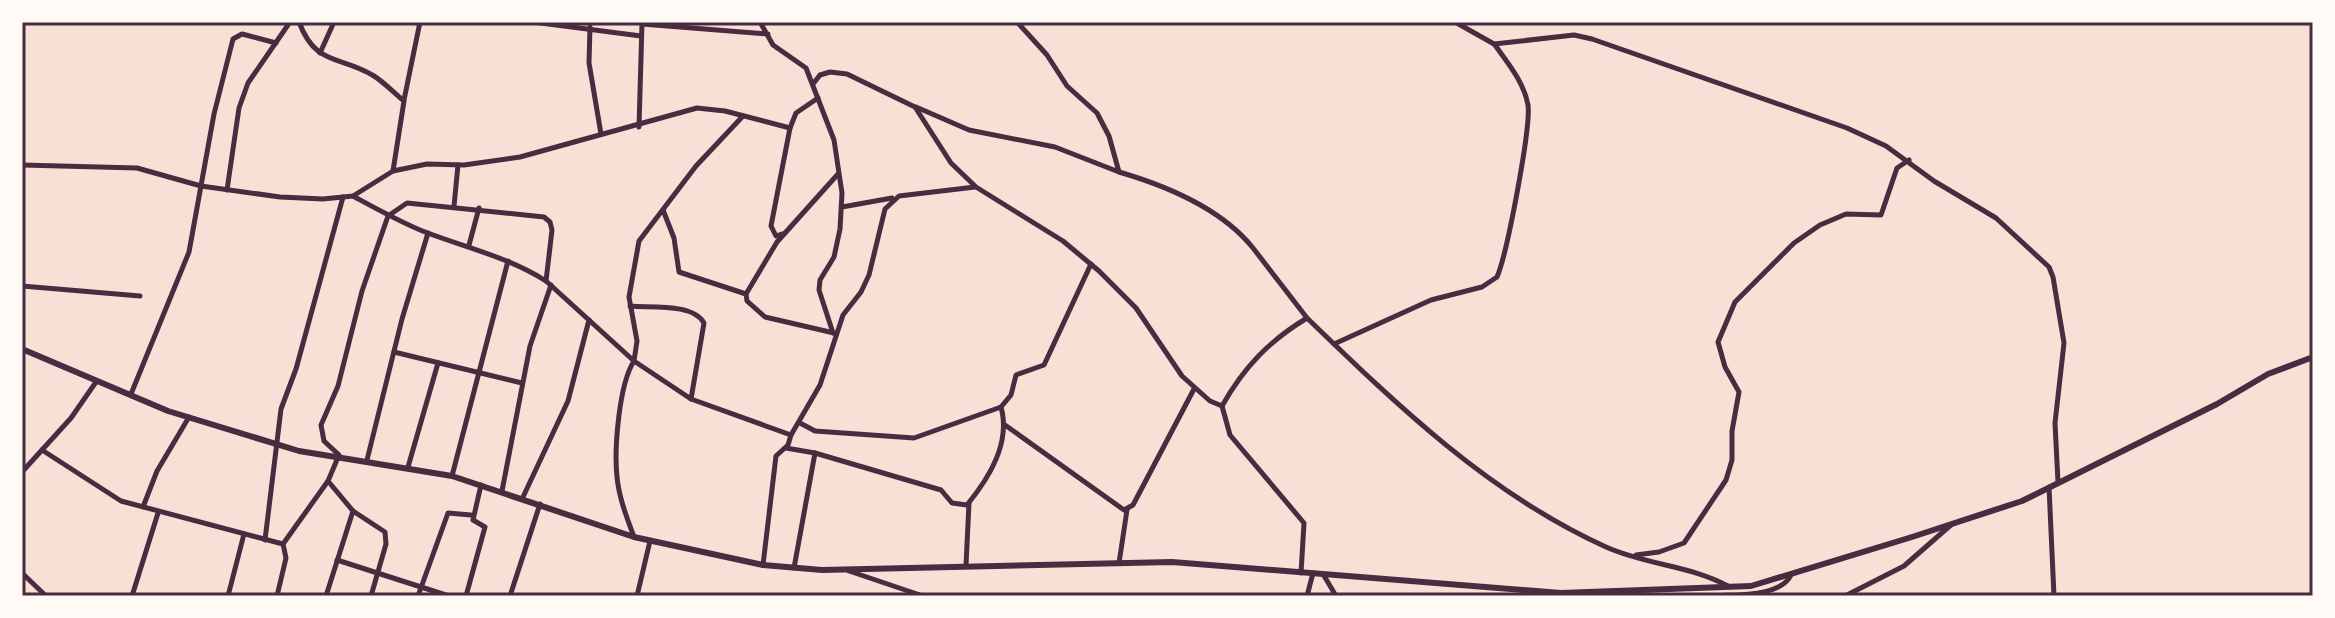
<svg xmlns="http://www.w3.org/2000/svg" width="2335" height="618" font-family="Merriweather,serif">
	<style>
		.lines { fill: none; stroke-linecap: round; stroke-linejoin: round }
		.minor { stroke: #4a2c40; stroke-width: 5 }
		.tertiary { stroke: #4a2c40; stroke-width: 6 }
		.neatline { fill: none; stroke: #4a2c40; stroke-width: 3 }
	</style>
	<rect width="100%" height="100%" fill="#f7e1d7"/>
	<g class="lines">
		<!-- minor -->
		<g class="minor">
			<path d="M299 22C316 67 340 55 374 76 385 83 394 93 404 101L393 171"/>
			<path d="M533 22 641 36"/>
			<path d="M760 22 773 45 806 68 834 140 842 193 840 229 834 257 820 280 819 290 833 333"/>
			<path d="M1455 22 1494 44 1574 35 1592 39 1847 128 1886 146 1934 181 1996 218 2049 267 2053 277 2064 343 2055 423 2058 482"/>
			<path d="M642 24 768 34"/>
			<path d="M590 27 589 63 601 134"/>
			<path d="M320 53 334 22"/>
			<path d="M813 84 820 75 830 72 847 74 915 107 951 163 976 187 1063 241 1099 271 1136 308 1182 376 1210 401 1222 406C1244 367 1269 341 1307 318 1398 406 1489 494 1606 547 1646 565 1689 565 1728 586"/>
			<path d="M404 100 420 22"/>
			<path d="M916 107 969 130 1055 147 1119 172 1109 136 1097 113 1067 86 1047 55 1017 22"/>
			<path d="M743 116 696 166 639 241 629 297 637 341 634 361 691 399 791 435 788 445 776 456 763 565"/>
			<path d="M639 127 642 23"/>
			<path d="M22 165 137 168 201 186 280 197 323 199 353 196 393 171 427 164 464 165 520 157 697 108 725 111 790 128"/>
			<path d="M1119 172C1167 186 1221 208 1253 248 1271 271 1289 295 1307 318"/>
			<path d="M227 190 239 108 248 83 290 22"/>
			<path d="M353 196C377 209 400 222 425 232 467 248 508 257 546 281L634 361C619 384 614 449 617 477 619 498 627 518 634 537"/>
			<path d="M454 206 458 165"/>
			<path d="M842 207 892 198"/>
			<path d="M663 210 674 238 679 272 746 294"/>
			<path d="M785 233 776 236 771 226 790 128 796 113 818 98"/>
			<path d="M469 245 479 208"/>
			<path d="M22 286 140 296"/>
			<path d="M630 306C651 308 693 303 704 323L691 399"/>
			<path d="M834 333 765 317 747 301 746 294 777 242 838 174"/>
			<path d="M1334 344 1431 300 1482 287 1497 277C1507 254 1531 128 1528 105 1524 82 1507 62 1495 45"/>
			<path d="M394 352 522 383"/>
			<path d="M131 394 189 252 214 114 233 39 242 34 276 43"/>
			<path d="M1222 406 1230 435 1304 523 1301 573"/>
			<path d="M800 423 815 431 914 438 1001 407 1011 395 1016 375 1044 365 1091 264"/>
			<path d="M1005 425 1124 510 1133 505 1194 389"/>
			<path d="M791 435 820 385 843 315 861 292 869 275 885 209 899 196 975 187"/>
			<path d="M786 448 815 453 794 568"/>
			<path d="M42 450 121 501 283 544"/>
			<path d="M815 453 941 490 952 503 967 505C989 478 1011 443 1001 407"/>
			<path d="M367 460 402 319 428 233"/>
			<path d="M408 467 438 363"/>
			<path d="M22 472 71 418 96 382"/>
			<path d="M452 476 508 261"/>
			<path d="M328 481 353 511 385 532 386 544 371 596"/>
			<path d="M2049 487 2054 596"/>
			<path d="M502 491 530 346 551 285"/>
			<path d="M523 497 568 401 589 320"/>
			<path d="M143 507 157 471 189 417"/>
			<path d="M265 540 281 409 296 369 343 197"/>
			<path d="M1636 555 1659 552 1684 543 1726 480 1732 460V431L1739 392 1725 367 1718 342 1735 302 1794 243 1820 225 1846 214 1881 215 1897 168 1909 160"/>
			<path d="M337 560 449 596"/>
			<path d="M1119 563 1127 510"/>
			<path d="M966 565 969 503"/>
			<path d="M849 571 923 596"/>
			<path d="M22 573 46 596"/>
			<path d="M1323 574 1336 596"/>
			<path d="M132 596 158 513"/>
			<path d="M228 596 244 534"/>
			<path d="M277 596 286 558 283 544 328 481 339 455 324 441 321 425 338 386 362 291 388 216 407 203 544 217 550 222 552 230 546 281"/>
			<path d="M326 596 353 511"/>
			<path d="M418 596 448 513 471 515"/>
			<path d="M466 596 485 527 473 520 481 485"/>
			<path d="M510 596 540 504"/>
			<path d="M637 596 650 541"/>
			<path d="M1307 596 1313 573"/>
			<path d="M1710 596C1733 594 1780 598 1791 575"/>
			<path d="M1845 596 1904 566 1952 524"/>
		</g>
		<!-- tertiary -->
		<path class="tertiary" d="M22 349 168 411 299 451 452 476 634 537 763 565 822 570 1172 562 1561 593 1751 586 1912 537 2022 501 2217 404 2268 374 2313 357"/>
	</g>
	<!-- border -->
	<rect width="2335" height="618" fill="none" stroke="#fffaf5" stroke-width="48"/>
	<rect x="24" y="24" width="2287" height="570" class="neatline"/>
</svg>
